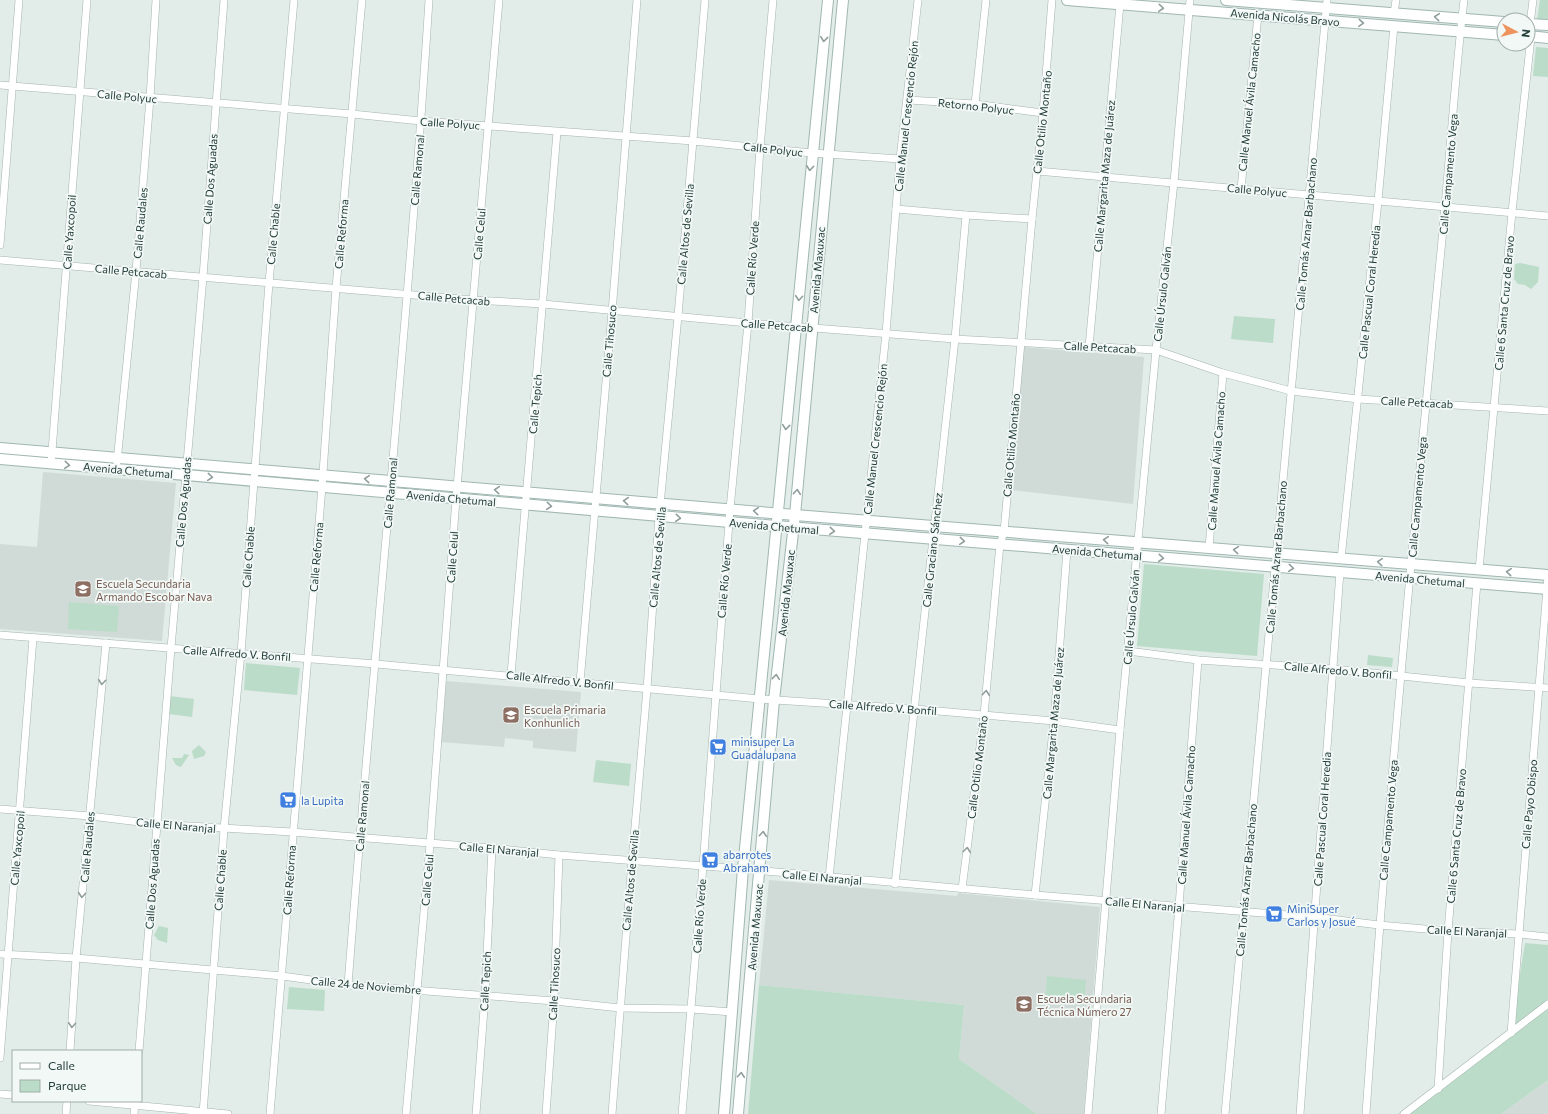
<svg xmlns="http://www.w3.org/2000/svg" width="1548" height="1114" font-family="Commissioner,sans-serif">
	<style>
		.built { fill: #d0dbd7 }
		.green { fill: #bbdcc8 }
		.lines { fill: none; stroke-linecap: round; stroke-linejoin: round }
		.minor-casing { stroke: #a5b4b0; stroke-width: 8 }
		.secondary-casing { stroke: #a0b7b2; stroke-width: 12 }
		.minor { stroke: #fff; stroke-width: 7 }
		.secondary { stroke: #fff; stroke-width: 10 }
		.oneway { stroke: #909e9c }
		.labels { text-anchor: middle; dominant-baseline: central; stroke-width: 3.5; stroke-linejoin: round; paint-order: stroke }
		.street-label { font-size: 11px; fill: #223c38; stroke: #f2f8f6 }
		.education-label { font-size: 11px; fill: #785e54; stroke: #f2f8f6; text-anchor: start }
		.shop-label { font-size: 11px; fill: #366cbe; stroke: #f2f8f6; text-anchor: start }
	</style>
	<rect width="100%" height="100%" fill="#e2ece8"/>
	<!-- built -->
	<g class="built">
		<path d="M1023 347 1144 357 1133 504 1011 490Z"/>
		<path d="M43 472 176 483 162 641 0 629V544L37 547Z"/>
		<path d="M446 681 581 692 576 752 533 748V741L505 738 504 747 441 742Z"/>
		<path d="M769 880 957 896 958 893 1100 907 1084 1114H1037L959 1059 964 1005 759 985Z"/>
		<path d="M1548 1080V1114H1501Z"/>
	</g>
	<!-- green -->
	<g class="green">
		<path d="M1540 0H1548V21L1537 20Z"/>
		<path d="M1536 47 1548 48V77L1533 76Z"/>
		<path d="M1520 263 1539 267 1538 282 1531 289 1525 285 1518 284 1514 279 1515 264Z"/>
		<path d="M1234 316 1275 319 1273 343 1231 339Z"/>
		<path d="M1144 564 1264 574 1257 656 1137 646Z"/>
		<path d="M69 602 119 606 117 632 68 629Z"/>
		<path d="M1368 655 1393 658 1392 667 1367 665Z"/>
		<path d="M246 663 300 668 297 695 244 690Z"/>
		<path d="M169 696 194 699 192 717 169 714Z"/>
		<path d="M199 745 206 752 204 756 194 759 192 751Z"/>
		<path d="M184 754 189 755 181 767 176 765 172 758H182Z"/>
		<path d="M596 760 631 764 629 786 593 782Z"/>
		<path d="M159 926 168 928 167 943 158 940 154 935Z"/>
		<path d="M1525 943 1548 945V1080L1501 1114H1398L1511 1030Z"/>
		<path d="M1047 976 1086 980 1084 1004 1045 1000Z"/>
		<path d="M759 985 964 1005 959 1059 1037 1114H748Z"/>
		<path d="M289 987 325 990 324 1011 287 1009Z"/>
	</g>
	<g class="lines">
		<!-- minor casing -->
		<g class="minor-casing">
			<g id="minor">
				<path d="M1394 13 1396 0"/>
				<path d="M1530 24 1533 0"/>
				<path d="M0 85 352 114 421 121 693 141 812 153 900 159"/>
				<path d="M908 100 975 104 1043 113"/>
				<path d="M975 104 986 0"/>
				<path d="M1037 171 1548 216"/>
				<path d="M1241 189 1258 15"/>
				<path d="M896 209 966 215 1032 219"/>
				<path d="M0 245 19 0"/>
				<path d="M0 260 473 300 543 304 748 323 955 339 1156 350 1223 373 1291 391 1358 399 1548 411"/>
				<path d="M1089 347 1120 4"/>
				<path d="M117 462 136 271 150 98 156 0"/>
				<path d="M51 464 87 0"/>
				<path d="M1209 548 1223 373"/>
				<path d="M1341 559 1378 201 1394 26"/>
				<path d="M1479 570 1512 212 1531 37"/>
				<path d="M0 635 376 664 760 699 915 709 1054 721 1120 730"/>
				<path d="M1128 651 1198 660 1334 669 1469 683 1548 688"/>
				<path d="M511 675 557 132"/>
				<path d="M580 682 612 312 637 0"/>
				<path d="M0 809 90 816 156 824 292 832 492 848 559 855 743 869 1035 895 1314 917 1379 925 1448 931 1518 934 1548 937"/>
				<path d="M829 878 886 333 900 159 918 0"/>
				<path d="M895 884 955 339 966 215"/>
				<path d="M962 889 984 715 1000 544 1004 532 1032 219 1043 113 1052 0"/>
				<path d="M1035 895 1054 721 1067 550"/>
				<path d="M0 954 76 958 213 970 282 976 348 985 554 1001 620 1008 691 1009 732 1012"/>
				<path d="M348 985C373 657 408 329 429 0"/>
				<path d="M1511 1033 1548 576"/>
				<path d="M70 1051 76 958 106 643"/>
				<path d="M139 1051 171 648 203 277 224 0"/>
				<path d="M0 1058 33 638"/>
				<path d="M1438 1089 1448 931 1477 583"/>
				<path d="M0 1094 13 1095"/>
				<path d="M89 1101 228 1114"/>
				<path d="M66 1114 67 1101"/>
				<path d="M134 1114 135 1101"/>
				<path d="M203 1114 224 829 241 653 269 283 294 0"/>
				<path d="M270 1114 322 487 336 288 362 0"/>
				<path d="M406 1114 430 844 456 499 499 0"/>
				<path d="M476 1114 485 996 492 848"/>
				<path d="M546 1114 554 1001 559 855"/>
				<path d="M612 1114 632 861 647 689 659 516 678 316 705 0"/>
				<path d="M682 1114 703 866 730 509 748 323 760 148 773 0"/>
				<path d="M1088 1114 1120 730 1156 350 1174 182 1190 0"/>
				<path d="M1161 1114 1179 906 1198 660"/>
				<path d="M1225 1114 1327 0"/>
				<path d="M1300 1114 1340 572"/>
				<path d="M1366 1114C1385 836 1411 558 1438 280 1448 187 1453 93 1464 0"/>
				<path d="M1404 1114 1548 1004"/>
			</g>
		</g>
		<!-- secondary casing -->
		<g class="secondary-casing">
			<g id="secondary">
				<path d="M1067 0 1504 35"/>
				<path d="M1226 0 1504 22"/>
				<path d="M1528 24 1548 25"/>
				<path d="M1528 36 1548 38"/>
				<path d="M0 448 795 515 1548 575"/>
				<path d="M0 459 776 526 1548 589"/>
				<path d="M724 1114 743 869 828 0"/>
				<path d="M738 1114 774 700 795 515 843 0"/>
			</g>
		</g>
		<!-- minor -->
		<use href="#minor" class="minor"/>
		<!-- secondary -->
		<use href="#secondary" class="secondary"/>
	</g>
	<!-- one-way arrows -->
	<defs><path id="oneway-chevron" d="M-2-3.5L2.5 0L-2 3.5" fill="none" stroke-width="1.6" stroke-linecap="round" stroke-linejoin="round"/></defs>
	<g class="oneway">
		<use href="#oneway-chevron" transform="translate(1161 8) rotate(5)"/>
		<use href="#oneway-chevron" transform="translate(1437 17) rotate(-175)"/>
		<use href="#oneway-chevron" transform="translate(1361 23) rotate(4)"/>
		<use href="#oneway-chevron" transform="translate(824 39) rotate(96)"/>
		<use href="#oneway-chevron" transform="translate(810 168) rotate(95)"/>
		<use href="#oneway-chevron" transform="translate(799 298) rotate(95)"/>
		<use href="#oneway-chevron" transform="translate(786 427) rotate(96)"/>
		<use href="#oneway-chevron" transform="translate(67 465) rotate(5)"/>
		<use href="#oneway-chevron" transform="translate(210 477) rotate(5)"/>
		<use href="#oneway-chevron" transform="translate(367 479) rotate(-175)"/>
		<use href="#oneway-chevron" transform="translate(497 490) rotate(-175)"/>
		<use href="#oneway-chevron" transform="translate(797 492) rotate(-85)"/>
		<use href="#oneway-chevron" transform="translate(626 501) rotate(-175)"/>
		<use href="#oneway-chevron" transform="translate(549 506) rotate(5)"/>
		<use href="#oneway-chevron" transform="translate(756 511) rotate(-175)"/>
		<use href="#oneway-chevron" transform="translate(678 518) rotate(5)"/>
		<use href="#oneway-chevron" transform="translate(832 531) rotate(5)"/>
		<use href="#oneway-chevron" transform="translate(1106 540) rotate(-175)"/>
		<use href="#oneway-chevron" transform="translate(962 541) rotate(5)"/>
		<use href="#oneway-chevron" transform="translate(1236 550) rotate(-175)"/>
		<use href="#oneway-chevron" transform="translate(1161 558) rotate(5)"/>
		<use href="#oneway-chevron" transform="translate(1380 562) rotate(-175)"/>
		<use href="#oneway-chevron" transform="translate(1291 568) rotate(5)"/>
		<use href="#oneway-chevron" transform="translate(1509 572) rotate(-175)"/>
		<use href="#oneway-chevron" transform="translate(776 677) rotate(-84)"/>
		<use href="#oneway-chevron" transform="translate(102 682) rotate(95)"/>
		<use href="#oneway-chevron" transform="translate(986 693) rotate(-85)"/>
		<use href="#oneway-chevron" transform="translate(763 834) rotate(-85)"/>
		<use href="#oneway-chevron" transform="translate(967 850) rotate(-83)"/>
		<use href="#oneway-chevron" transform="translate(82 895) rotate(95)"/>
		<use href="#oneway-chevron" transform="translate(72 1025) rotate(94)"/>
		<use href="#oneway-chevron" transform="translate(741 1075) rotate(-85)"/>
	</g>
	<!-- icons -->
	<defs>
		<g id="school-square" transform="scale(0.9)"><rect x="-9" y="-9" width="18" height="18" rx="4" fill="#8d6e63" stroke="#f2f8f6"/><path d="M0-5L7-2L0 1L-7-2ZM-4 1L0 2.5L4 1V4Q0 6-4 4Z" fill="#fff"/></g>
		<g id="supermarket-square" transform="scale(0.9)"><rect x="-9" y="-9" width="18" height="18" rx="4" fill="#3f7fe0" stroke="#f2f8f6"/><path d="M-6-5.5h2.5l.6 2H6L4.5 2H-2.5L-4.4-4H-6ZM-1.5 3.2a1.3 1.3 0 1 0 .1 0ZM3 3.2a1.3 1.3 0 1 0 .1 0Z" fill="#fff"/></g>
	</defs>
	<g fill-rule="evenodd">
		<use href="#school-square" x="83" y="589"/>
		<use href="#school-square" x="511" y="715"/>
		<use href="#supermarket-square" x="718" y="747"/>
		<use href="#supermarket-square" x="288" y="800"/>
		<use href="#supermarket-square" x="710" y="860"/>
		<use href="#supermarket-square" x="1274" y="914"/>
		<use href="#school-square" x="1024" y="1004"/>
	</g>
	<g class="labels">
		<!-- street labels -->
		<g class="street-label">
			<text transform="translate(1285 17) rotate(5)">Avenida Nicolás Bravo</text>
			<text transform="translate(127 96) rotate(5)">Calle Polyuc</text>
			<text transform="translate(1249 102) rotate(-84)">Calle Manuel Ávila Camacho</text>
			<text transform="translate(976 106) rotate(6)">Retorno Polyuc</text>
			<text transform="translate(906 116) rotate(-84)">Calle Manuel Crescencio Rejón</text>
			<text transform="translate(1042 122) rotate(-84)">Calle Otilio Montaño</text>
			<text transform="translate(450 123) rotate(4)">Calle Polyuc</text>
			<text transform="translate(773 149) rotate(6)">Calle Polyuc</text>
			<text transform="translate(417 170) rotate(-85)">Calle Ramonal</text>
			<text transform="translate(1448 174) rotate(-85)">Calle Campamento Vega</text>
			<text transform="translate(1104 176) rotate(-85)">Calle Margarita Maza de Juárez</text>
			<text transform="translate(210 179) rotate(-86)">Calle Dos Aguadas</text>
			<text transform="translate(1257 190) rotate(5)">Calle Polyuc</text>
			<text transform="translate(140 223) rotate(-85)">Calle Raudales</text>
			<text transform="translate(69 232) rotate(-86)">Calle Yaxcopoil</text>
			<text transform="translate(273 234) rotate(-85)">Calle Chable</text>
			<text transform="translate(341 234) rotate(-85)">Calle Reforma</text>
			<text transform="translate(479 234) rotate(-85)">Calle Celul</text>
			<text transform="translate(685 234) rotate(-85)">Calle Altos de Sevilla</text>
			<text transform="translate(1306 234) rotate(-85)">Calle Tomás Aznar Barbachano</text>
			<text transform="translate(752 258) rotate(-86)">Calle Río Verde</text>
			<text transform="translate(817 270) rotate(-85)">Avenida Maxuxac</text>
			<text transform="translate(131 271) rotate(5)">Calle Petcacab</text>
			<text transform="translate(1369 292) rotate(-84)">Calle Pascual Coral Heredia</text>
			<text transform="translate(1162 294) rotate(-84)">Calle Úrsulo Galván</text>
			<text transform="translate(454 298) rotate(5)">Calle Petcacab</text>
			<text transform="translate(1504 303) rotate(-85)">Calle 6 Santa Cruz de Bravo</text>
			<text transform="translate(777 325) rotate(4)">Calle Petcacab</text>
			<text transform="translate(609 341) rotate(-85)">Calle Tihosuco</text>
			<text transform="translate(1100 347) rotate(3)">Calle Petcacab</text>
			<text transform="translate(1417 402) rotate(3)">Calle Petcacab</text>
			<text transform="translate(535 404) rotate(-85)">Calle Tepich</text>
			<text transform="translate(875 439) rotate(-84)">Calle Manuel Crescencio Rejón</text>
			<text transform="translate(1011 445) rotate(-85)">Calle Otilio Montaño</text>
			<text transform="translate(1216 461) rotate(-86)">Calle Manuel Ávila Camacho</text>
			<text transform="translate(128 470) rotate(5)">Avenida Chetumal</text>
			<text transform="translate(390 493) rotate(-85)">Calle Ramonal</text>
			<text transform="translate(1417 497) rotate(-85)">Calle Campamento Vega</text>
			<text transform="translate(451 498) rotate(5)">Avenida Chetumal</text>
			<text transform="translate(183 502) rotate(-85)">Calle Dos Aguadas</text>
			<text transform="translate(774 526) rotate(5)">Avenida Chetumal</text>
			<text transform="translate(932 550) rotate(-84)">Calle Graciano Sánchez</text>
			<text transform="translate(1097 552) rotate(5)">Avenida Chetumal</text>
			<text transform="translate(248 557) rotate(-86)">Calle Chable</text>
			<text transform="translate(316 557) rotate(-85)">Calle Reforma</text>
			<text transform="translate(452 557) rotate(-86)">Calle Celul</text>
			<text transform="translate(657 557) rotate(-85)">Calle Altos de Sevilla</text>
			<text transform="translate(1276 557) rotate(-85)">Calle Tomás Aznar Barbachano</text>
			<text transform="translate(1420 579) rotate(5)">Avenida Chetumal</text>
			<text transform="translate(724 581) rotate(-85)">Calle Río Verde</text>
			<text transform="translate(786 593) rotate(-84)">Avenida Maxuxac</text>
			<text transform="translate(1131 617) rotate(-85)">Calle Úrsulo Galván</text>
			<text transform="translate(237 653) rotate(4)">Calle Alfredo V. Bonfil</text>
			<text transform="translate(1338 670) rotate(5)">Calle Alfredo V. Bonfil</text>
			<text transform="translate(560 680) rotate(6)">Calle Alfredo V. Bonfil</text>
			<text transform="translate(883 707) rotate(4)">Calle Alfredo V. Bonfil</text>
			<text transform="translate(1053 723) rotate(-85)">Calle Margarita Maza de Juárez</text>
			<text transform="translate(977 767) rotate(-83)">Calle Otilio Montaño</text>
			<text transform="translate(1529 804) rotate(-85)">Calle Payo Obispo</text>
			<text transform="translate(1186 815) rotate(-86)">Calle Manuel Ávila Camacho</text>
			<text transform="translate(362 816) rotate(-85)">Calle Ramonal</text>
			<text transform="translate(1322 819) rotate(-86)">Calle Pascual Coral Heredia</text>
			<text transform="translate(1388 820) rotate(-85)">Calle Campamento Vega</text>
			<text transform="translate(176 825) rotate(5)">Calle El Naranjal</text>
			<text transform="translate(1456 836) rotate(-85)">Calle 6 Santa Cruz de Bravo</text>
			<text transform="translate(87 847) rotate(-85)">Calle Raudales</text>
			<text transform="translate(17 848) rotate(-85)">Calle Yaxcopoil</text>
			<text transform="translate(499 849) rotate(5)">Calle El Naranjal</text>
			<text transform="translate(822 877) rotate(5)">Calle El Naranjal</text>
			<text transform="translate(220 880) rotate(-86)">Calle Chable</text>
			<text transform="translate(289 880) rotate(-86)">Calle Reforma</text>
			<text transform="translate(427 880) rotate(-85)">Calle Celul</text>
			<text transform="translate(630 880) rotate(-85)">Calle Altos de Sevilla</text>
			<text transform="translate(1246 880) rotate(-85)">Calle Tomás Aznar Barbachano</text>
			<text transform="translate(152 884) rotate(-86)">Calle Dos Aguadas</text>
			<text transform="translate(1145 904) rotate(5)">Calle El Naranjal</text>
			<text transform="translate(699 916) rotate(-86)">Calle Río Verde</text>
			<text transform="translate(755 927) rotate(-85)">Avenida Maxuxac</text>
			<text transform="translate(1467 931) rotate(3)">Calle El Naranjal</text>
			<text transform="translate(485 981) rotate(-87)">Calle Tepich</text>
			<text transform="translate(554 984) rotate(-87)">Calle Tihosuco</text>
			<text transform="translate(366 985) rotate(5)">Calle 24 de Noviembre</text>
		</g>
		<!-- education labels -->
		<g class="education-label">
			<text x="96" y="583">Escuela Secundaria<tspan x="96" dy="13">Armando Escobar Nava</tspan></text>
			<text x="524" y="709">Escuela Primaria<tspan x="524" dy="13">Konhunlich</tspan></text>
			<text x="1037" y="998">Escuela Secundaria<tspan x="1037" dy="13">Técnica Número 27</tspan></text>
		</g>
		<!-- shop labels -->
		<g class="shop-label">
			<text x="731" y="741">minisuper La<tspan x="731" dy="13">Guadalupana</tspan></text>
			<text x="301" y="800">la Lupita</text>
			<text x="723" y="854">abarrotes<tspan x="723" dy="13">Abraham</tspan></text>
			<text x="1287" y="908">MiniSuper<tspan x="1287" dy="13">Carlos y Josué</tspan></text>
		</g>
	</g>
	<!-- legend -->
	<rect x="12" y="1050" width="130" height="52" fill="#f2f8f6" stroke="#9fadaa"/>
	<rect x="20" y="1063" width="20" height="6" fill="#ffffff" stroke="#9fadaa"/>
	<text x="48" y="1070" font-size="12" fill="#223c38">Calle</text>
	<rect x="20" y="1080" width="20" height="12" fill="#bbdcc8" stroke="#9fadaa"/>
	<text x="48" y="1090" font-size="12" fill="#223c38">Parque</text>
	<!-- north arrow -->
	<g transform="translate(1516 32) rotate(97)"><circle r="19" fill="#f2f8f6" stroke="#9fadaa"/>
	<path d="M0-3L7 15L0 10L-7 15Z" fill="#ed935e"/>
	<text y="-6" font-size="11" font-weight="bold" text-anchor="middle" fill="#223c38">N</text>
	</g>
</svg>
